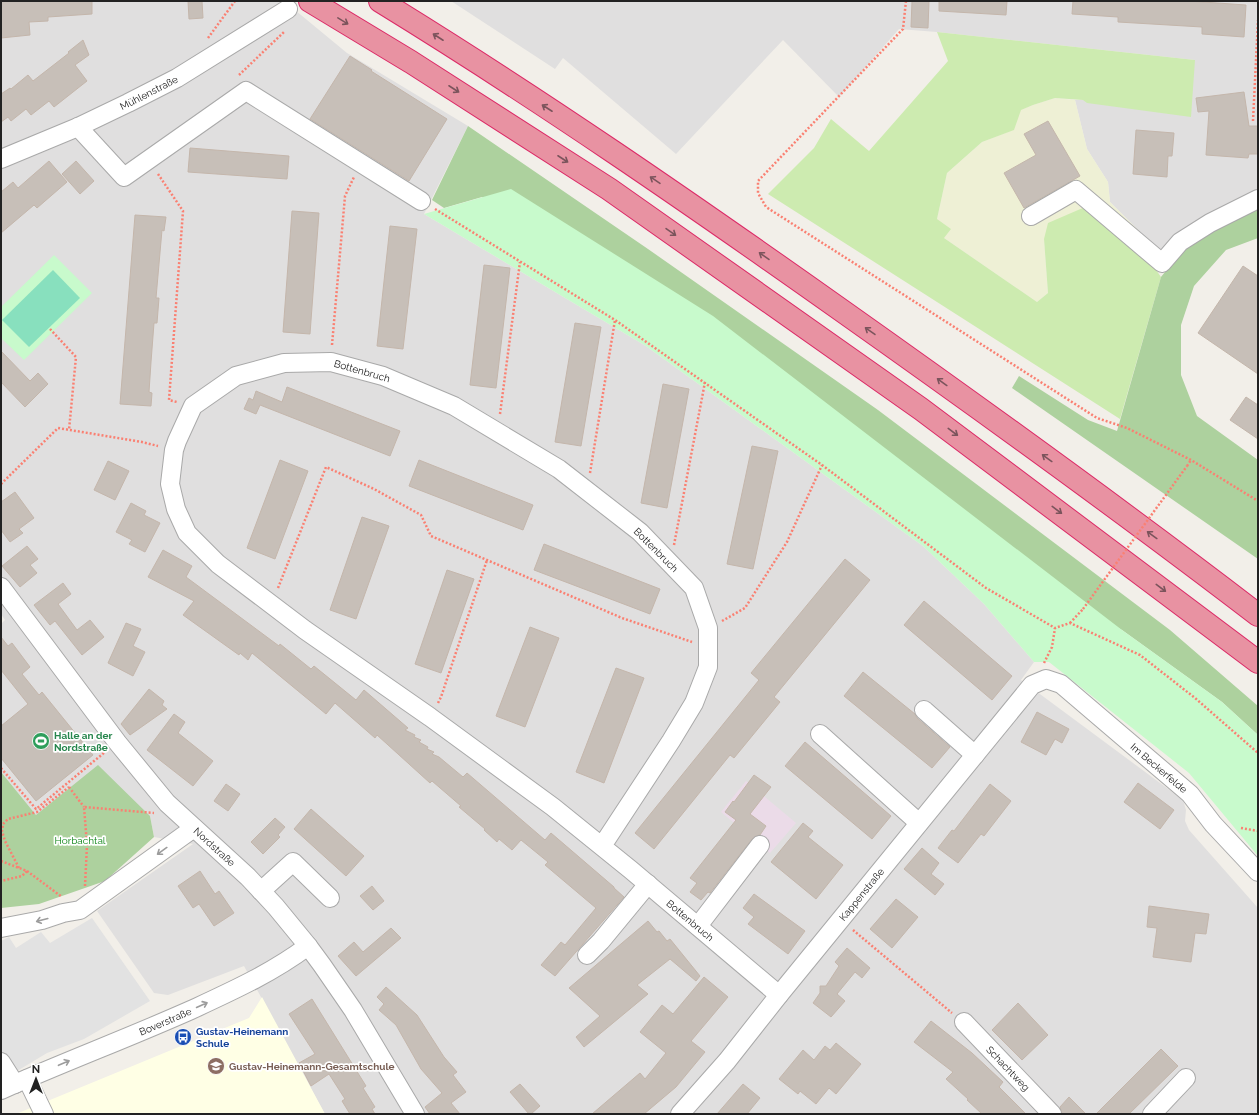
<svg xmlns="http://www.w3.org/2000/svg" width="1259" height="1115" font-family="Raleway,sans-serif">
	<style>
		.residential { fill: #e0dfdf }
		.industrial { fill: #ebdbe8 }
		.education { fill: #ffffe5 }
		.farmland { fill: #eef0d5 }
		.grass { fill: #cdebb0 }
		.forest { fill: #add19e }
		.park { fill: #c8facc }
		.pitch { fill: #88e0be }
		.parking { fill: #e2e2e2 }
		.building { fill: #c7bfb8; stroke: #c4b6ab }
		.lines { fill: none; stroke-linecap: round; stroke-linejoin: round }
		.minor-casing { stroke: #a9a9a9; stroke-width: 20 }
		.highway-casing { stroke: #dc2a67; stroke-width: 24 }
		.path { stroke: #fa8072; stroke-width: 2.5; stroke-dasharray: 2 2; stroke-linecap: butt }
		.minor { stroke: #fff; stroke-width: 18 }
		.highway { stroke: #e892a2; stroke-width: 22 }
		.path-bridge { stroke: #fa8072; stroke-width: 2.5; stroke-dasharray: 2 2; stroke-linecap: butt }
		.oneway { stroke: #7b545c }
		.oneway2 { stroke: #9c9c9c }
		.labels { text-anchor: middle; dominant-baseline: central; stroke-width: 3.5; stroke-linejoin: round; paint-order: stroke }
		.street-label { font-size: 10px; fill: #222; stroke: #fff }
		.leisure-label { font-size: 10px; font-weight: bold; fill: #27864d; stroke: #fff; text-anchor: start }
		.park-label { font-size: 10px; fill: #0c8416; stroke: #fff }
		.transit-label { font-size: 10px; font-weight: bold; fill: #164399; stroke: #fff; text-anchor: start }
		.education-label { font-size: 10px; font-weight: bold; fill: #785e54; stroke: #fff; text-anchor: start }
	</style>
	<rect width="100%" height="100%" fill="#f2efe9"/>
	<!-- residential -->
	<g class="residential">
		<path d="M1 1H284L347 53 468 126 424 214 646 346 923 546 984 604 1034 662 1021 680 1183 800 1186 810 1185 821 1189 830 1258 908V1114H325L244 966 168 995 154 993 97 911 193 844 154 837 150 816 36 815 1 772V624L5 620 1 614Z"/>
		<path d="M451 1H1258V192L1165 248 1158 250 1110 202 1108 182 1087 149 1075 100H1084L1195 60 937 32 899 29 839 97 783 40 676 154 563 58 555 69Z"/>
	</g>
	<!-- industrial -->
	<path class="industrial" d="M746 781 796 823 770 853 721 812Z"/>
	<!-- education -->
	<path class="education" d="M262 997 325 1114H16L249 1018Z"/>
	<!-- farmland -->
	<path class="farmland" d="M1055 98 1075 100 1087 149 1108 182 1110 202 1158 250 1044 239 1048 293 1037 302 944 238 937 219 947 173 982 142 1013 130 1020 110 1033 105Z"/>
	<!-- grass -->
	<path class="grass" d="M937 32 1195 60 1191 117 1087 103 1083 100 1055 98 1033 105 1021 110 1014 130 982 142 947 173 937 219 951 229 944 238 1037 302 1048 293 1044 239 1048 223 1085 207 1152 264 1161 277 1120 419 768 194 814 148 831 119 869 151 948 61Z"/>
	<!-- forest -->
	<g class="forest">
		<path d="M468 126 648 249 878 410 1170 630 1258 706V735L1222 702 1122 630 1004 567 482 197 444 208 432 200Z"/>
		<path d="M1258 204V238L1226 250 1194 286 1181 325V375L1197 416 1258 460V559L1012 388 1019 376 1088 420 1117 431 1161 277 1191 240Z"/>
		<path d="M98 765 150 816 154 837 105 881 39 904 1 908V772L36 815Z"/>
	</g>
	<!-- park -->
	<g class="park">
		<path d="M511 189 713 316 1122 630 1222 702 1258 735V856L1189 773 1049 662H1034L984 604 923 546 646 346 424 214Z"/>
		<path d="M54 255 92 293 24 360 1 338V307Z"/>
	</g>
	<!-- pitch -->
	<path class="pitch" d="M53 270 80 298 29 347 2 320Z"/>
	<!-- parking -->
	<path class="parking" d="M92 918 150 1001 84 1039 47 1053 17 1071H1V941L9 937 16 948 41 932 50 943Z"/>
	<!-- building -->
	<g class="building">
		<path d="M1 1H92V14L48 17V21L29 22 30 35 1 38Z"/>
		<path d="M188 1H202L203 18 189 19Z"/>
		<path d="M912 1H929L928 28 911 27Z"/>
		<path d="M939 1H1007L1006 15 939 11Z"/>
		<path d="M1073 1H1189L1246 5 1244 37 1202 34V27L1118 22V17L1072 14Z"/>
		<path d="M83 40 89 55 75 65 87 81 54 107 49 101 31 115 26 109 11 121 8 117 1 122V94L10 88 11 89 28 75 33 81 69 53 68 52Z"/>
		<path d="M350 56 372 70 371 71 447 119 409 181 310 119Z"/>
		<path d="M1244 92 1249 126H1258V154H1249L1248 158 1206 155 1209 111 1198 112 1196 98Z"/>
		<path d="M1048 121 1080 176 1024 208 1004 173 1036 155 1024 134Z"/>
		<path d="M1136 130 1174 133 1172 156H1168L1167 177 1133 174Z"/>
		<path d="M190 148 289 156 287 179 188 172Z"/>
		<path d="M49 161 67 182 37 208 34 205 1 233V192L13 182 18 188Z"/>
		<path d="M76 161 94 181 80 194 62 174Z"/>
		<path d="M292 211 319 213 310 334 283 332Z"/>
		<path d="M135 215 166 217 164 231 162 230 156 298H159L157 323H154L151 362 149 392 152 393 151 406 120 404Z"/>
		<path d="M390 226 417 229 403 349 377 346Z"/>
		<path d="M484 265 510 268 496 388 470 385Z"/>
		<path d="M1243 266 1258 276V374L1198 333Z"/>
		<path d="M575 323 601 327 581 446 555 442Z"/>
		<path d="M1 351 30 381 38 373 48 384 25 407 1 382Z"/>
		<path d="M663 384 689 389 667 508 641 503Z"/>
		<path d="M287 387 400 431 390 456 260 405 256 414 244 409 249 398 253 400 256 391 282 402Z"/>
		<path d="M1246 397 1258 405V439L1230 420Z"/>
		<path d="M752 446 778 451 753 569 727 564Z"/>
		<path d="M280 460 308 471 275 559 247 548Z"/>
		<path d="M419 460 533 505 523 530 409 486Z"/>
		<path d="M108 461 129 471 115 500 94 490Z"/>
		<path d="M15 492 34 518 19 529 23 533 10 542 1 530V502Z"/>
		<path d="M131 503 146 511 144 515 160 523 145 552 129 544 132 540 116 532Z"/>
		<path d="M362 517 389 526 356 619 330 610Z"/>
		<path d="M544 544 660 589 650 614 534 570Z"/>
		<path d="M27 546 38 559 30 565 37 573 20 587 2 566Z"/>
		<path d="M163 550 192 566 186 577 279 646 280 644 311 669 314 666 356 700 364 690 408 728 405 730 415 735 414 737 421 740 419 742 428 747 427 749 434 752 432 754 439 757 463 777 467 773 545 840 551 833 614 887V888L624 897 555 976 541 965 561 942 565 945 596 908 545 865 548 862 521 840 512 850 499 839 497 842 484 830 485 829 459 807 461 806 432 781 430 783 377 735 375 738 335 703 326 714 252 653 248 660 240 653 239 655 183 615 194 601 148 577Z"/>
		<path d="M845 559 870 580 774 697 780 702 734 758 730 755 654 849 635 833 759 680 751 673Z"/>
		<path d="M447 570 474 579 441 673 415 664Z"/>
		<path d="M63 583 71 594 58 604 77 630 90 620 104 637 82 655 55 621 50 625 34 605Z"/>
		<path d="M924 601 1012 676 992 700 904 625Z"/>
		<path d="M126 623 141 629 133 646 145 652 133 676 108 663Z"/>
		<path d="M530 627 559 638 525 727 496 716Z"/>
		<path d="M1 637 8 646 12 643 30 667 22 674 39 695 42 692 93 755 36 801 1 758V726L28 704 1 670Z"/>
		<path d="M616 668 644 678 604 783 576 772Z"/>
		<path d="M863 672 915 714 917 718 950 747 932 768 844 696Z"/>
		<path d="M149 689 164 701 162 705 167 709 130 735 121 724Z"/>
		<path d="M1037 712 1069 729 1062 743 1055 739 1046 755 1021 742Z"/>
		<path d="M174 714 185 722 178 733 213 761 193 786 147 750Z"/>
		<path d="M805 742 891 816 872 839 785 766Z"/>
		<path d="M754 775 771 787 750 814 766 826 760 835 756 836 752 839 710 893 708 892 701 900 690 892 697 883 690 878 736 820 725 812 733 801 734 802Z"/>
		<path d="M1138 783 1174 810 1160 829 1124 802Z"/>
		<path d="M226 784 240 794 228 811 214 801Z"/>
		<path d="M990 784 1011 801 984 836 981 834 958 863 938 848 952 830 954 831Z"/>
		<path d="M311 809 364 856 346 876 294 829Z"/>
		<path d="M275 818 285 827 278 835 280 837 263 854 251 842Z"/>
		<path d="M803 823 813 831 808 837 843 865 816 899 771 862Z"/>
		<path d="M922 848 939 863 931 874 944 884 935 895 904 869Z"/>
		<path d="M200 871 215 894 219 891 234 913 214 926 199 904 193 908 178 886Z"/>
		<path d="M372 886 384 901 373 910 360 896Z"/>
		<path d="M754 894 805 931 788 954 748 924 754 917 743 908Z"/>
		<path d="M896 899 918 917 892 948 870 929Z"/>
		<path d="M1149 906 1209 914 1206 934 1195 933 1191 962 1153 957 1157 928 1147 927Z"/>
		<path d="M648 921 657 932 659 931 667 941 670 939 700 976 696 981 670 959 637 985 648 994 584 1047 576 1037 600 1016 569 988Z"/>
		<path d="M391 928 401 938 356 976 338 956 354 942 363 952Z"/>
		<path d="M847 948 870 968 862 978 855 972 837 994 845 1001 831 1017 813 1003 820 993V986H826L839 966 835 962Z"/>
		<path d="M704 977 728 997 691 1041 705 1052 676 1087 644 1114H592L640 1073 645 1079 666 1053 640 1032 662 1005 673 1014Z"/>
		<path d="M386 987 417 1015 444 1057 457 1072 453 1075 466 1092 451 1103 460 1114H430L425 1107 442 1093 421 1069 396 1025 379 1010 384 1004 377 997Z"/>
		<path d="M312 999 366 1086 363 1088 375 1107 372 1109 375 1114H350L342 1101 345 1099 329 1074 311 1086 299 1063 315 1054 289 1014Z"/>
		<path d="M1018 1003 1048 1035 1022 1060 992 1030Z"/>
		<path d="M931 1021 972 1053 1003 1082 999 1087 1026 1114H982L967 1100 968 1099 946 1079 953 1072 914 1042Z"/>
		<path d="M836 1043 861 1064 836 1094 829 1088 816 1104 800 1091 798 1094 779 1079 803 1050 814 1060 825 1046 830 1050Z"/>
		<path d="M1161 1049 1178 1066 1129 1114H1096Z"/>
		<path d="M520 1084 540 1106 531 1114H529L510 1092Z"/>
		<path d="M743 1084 760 1098 747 1114H717Z"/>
		<path d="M1069 1097 1086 1114H1062L1060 1107Z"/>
	</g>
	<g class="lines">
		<!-- minor casing -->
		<g class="minor-casing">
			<g id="minor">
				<path d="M78 127 124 177 246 91 421 201"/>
				<path id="s1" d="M1 159 78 127 128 103 177 78 288 9"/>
				<path d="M1031 216 1076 190 1162 263 1180 242 1210 223 1258 199"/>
				<path id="s2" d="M1 587 117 742 167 803 248 877 276 907 308 946 322 965 353 1010 415 1114"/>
				<path d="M924 710 975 755"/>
				<path d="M820 734 919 823"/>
				<path id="s3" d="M602 846 671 741 694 703 708 667V628L694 588 640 532 559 469 454 406 383 376 331 362 284 363 236 376 193 406 177 441 174 450 170 484 176 509 187 533 218 564 305 630 430 717 553 807 631 870 779 995"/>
				<path d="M261 891 293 862 330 898"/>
				<path d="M698 926 760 845"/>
				<path d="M1 928 42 920 63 913 80 910 194 828"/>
				<path d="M587 955 601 941 648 884"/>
				<path id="s4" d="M964 1022 1052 1114"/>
				<path d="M1 1062 15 1084"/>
				<path d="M27 1079 44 1114"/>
				<path id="s5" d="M1 1090C64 1062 128 1038 191 1010 232 991 272 973 308 946"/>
				<path id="s6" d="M680 1114 727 1061 779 995 1032 685 1046 679 1061 684 1190 794 1213 824 1258 872"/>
				<path d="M1152 1114 1186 1078"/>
			</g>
		</g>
		<!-- highway casing -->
		<g class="highway-casing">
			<g id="highway">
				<path d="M310 1 411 62 609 189 921 409 1258 662"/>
				<path d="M380 1C538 98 690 203 841 310 981 409 1121 510 1258 615"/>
			</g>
		</g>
		<!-- path -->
		<g class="path">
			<path d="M906 1 903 29 758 181V193L766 207 1097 418 1127 428 1191 460 1258 501"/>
			<path d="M208 38 235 1"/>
			<path d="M239 75 284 32"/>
			<path d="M1253 121 1258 20"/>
			<path d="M158 174 183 211 169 400 177 402"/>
			<path d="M435 209 615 320 822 465 986 588 1055 628 1070 623 1140 655 1195 698 1258 753"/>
			<path d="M50 329 76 357 69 430"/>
			<path d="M332 345 345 196 354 177"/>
			<path d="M500 414 520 262"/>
			<path d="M1187 466 1191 460"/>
			<path d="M590 473 615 320"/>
			<path d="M1 484 58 428 142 442 158 446"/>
			<path d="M674 545 705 382"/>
			<path d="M278 588 326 467 374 489 421 515 431 536 622 618 692 642"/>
			<path d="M722 621 745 608 787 542 822 465"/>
			<path d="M1070 623 1083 609"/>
			<path d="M1044 663 1052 647 1055 628"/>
			<path d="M438 703 441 697 487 560"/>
			<path d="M1 768 36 809 105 752"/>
			<path d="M69 787 84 807"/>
			<path d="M1241 828 1258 831"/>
			<path d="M1 861 27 871 22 876 1 881"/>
			<path d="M19 868 5 841 2 831 3 824 8 819 37 812 69 787"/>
			<path d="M27 871 62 897"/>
			<path d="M85 886 87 845 84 807 154 813"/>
			<path d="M853 930 952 1013"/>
		</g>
		<!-- minor -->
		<use href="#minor" class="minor"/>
		<!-- highway -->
		<use href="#highway" class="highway"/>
		<!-- path-bridge -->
		<path class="path-bridge" d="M1083 609 1187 466"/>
	</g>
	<!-- one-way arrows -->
	<defs><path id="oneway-shaft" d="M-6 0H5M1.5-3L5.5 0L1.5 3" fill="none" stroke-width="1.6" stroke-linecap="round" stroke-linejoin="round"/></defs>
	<g class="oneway">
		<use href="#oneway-shaft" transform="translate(343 21) rotate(31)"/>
		<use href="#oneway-shaft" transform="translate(438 37) rotate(-147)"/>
		<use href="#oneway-shaft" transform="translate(454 89) rotate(33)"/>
		<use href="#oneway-shaft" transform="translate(547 108) rotate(-147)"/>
		<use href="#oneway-shaft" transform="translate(563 159) rotate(33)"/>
		<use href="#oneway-shaft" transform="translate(655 180) rotate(-146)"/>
		<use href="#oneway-shaft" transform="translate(671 232) rotate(35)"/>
		<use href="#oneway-shaft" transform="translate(764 256) rotate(-145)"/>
		<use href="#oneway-shaft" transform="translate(870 331) rotate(-145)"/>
		<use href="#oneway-shaft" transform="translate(942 382) rotate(-144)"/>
		<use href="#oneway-shaft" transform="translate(953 432) rotate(37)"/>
		<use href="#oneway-shaft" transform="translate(1047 458) rotate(-144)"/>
		<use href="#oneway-shaft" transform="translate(1057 510) rotate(37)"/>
		<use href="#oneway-shaft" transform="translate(1152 535) rotate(-144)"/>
		<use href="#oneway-shaft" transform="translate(1161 588) rotate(37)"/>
	</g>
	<g class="oneway2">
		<use href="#oneway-shaft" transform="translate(162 851) rotate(144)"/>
		<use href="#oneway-shaft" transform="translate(42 920) rotate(165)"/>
		<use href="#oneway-shaft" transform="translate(202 1005) rotate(-24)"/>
		<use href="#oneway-shaft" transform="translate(64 1063) rotate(-23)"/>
	</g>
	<!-- icons -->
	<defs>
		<g id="stadium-disc" transform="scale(0.9)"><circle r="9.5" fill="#2e9e5b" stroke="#fff"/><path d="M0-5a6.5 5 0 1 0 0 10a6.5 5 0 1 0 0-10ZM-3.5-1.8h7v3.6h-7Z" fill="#fff"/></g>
		<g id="bus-disc" transform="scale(0.9)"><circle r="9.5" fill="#1a4fb4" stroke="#fff"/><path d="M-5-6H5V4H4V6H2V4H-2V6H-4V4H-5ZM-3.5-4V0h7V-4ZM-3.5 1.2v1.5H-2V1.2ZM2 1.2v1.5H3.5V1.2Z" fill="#fff"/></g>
		<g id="school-disc" transform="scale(0.9)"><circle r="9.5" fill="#8d6e63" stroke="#fff"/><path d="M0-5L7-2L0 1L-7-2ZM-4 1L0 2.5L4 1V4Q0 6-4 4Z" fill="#fff"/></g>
	</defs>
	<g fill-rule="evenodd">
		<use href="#stadium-disc" x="41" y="741"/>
		<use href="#bus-disc" x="183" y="1037"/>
		<use href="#school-disc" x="216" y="1066"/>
	</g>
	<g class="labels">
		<!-- street labels -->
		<g class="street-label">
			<text stroke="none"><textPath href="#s1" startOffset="162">Mühlenstraße</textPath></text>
			<text transform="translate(362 371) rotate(16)">Bottenbruch</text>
			<text transform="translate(656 550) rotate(45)">Bottenbruch</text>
			<text stroke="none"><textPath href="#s6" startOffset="715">Im Beckerfelde</textPath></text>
			<text stroke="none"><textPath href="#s2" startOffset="337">Nordstraße</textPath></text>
			<text stroke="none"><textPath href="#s6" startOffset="285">Kappenstraße</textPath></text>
			<text stroke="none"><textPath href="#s3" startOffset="1643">Bottenbruch</textPath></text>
			<text stroke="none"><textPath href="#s5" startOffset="178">Boverstraße</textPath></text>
			<text stroke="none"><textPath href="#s4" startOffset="64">Schachtweg</textPath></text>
		</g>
		<!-- leisure labels -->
		<g class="leisure-label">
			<text x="54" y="735">Halle an der<tspan x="54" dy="12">Nordstraße</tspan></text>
		</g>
		<!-- park labels -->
		<g class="park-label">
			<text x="80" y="840">Horbachtal</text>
		</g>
		<!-- transit labels -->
		<g class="transit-label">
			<text x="196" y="1031">Gustav-Heinemann<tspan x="196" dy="12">Schule</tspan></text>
		</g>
		<!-- education labels -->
		<g class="education-label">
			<text x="229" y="1066">Gustav-Heinemann-Gesamtschule</text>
		</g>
	</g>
	<!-- border -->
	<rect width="1259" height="1115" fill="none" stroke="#222222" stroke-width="4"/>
	<!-- north arrow -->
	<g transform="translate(36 1079)" stroke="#ffffff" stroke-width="3" paint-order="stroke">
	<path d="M0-3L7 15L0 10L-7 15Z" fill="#222222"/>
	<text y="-6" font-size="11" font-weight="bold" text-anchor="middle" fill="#222222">N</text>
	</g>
</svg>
